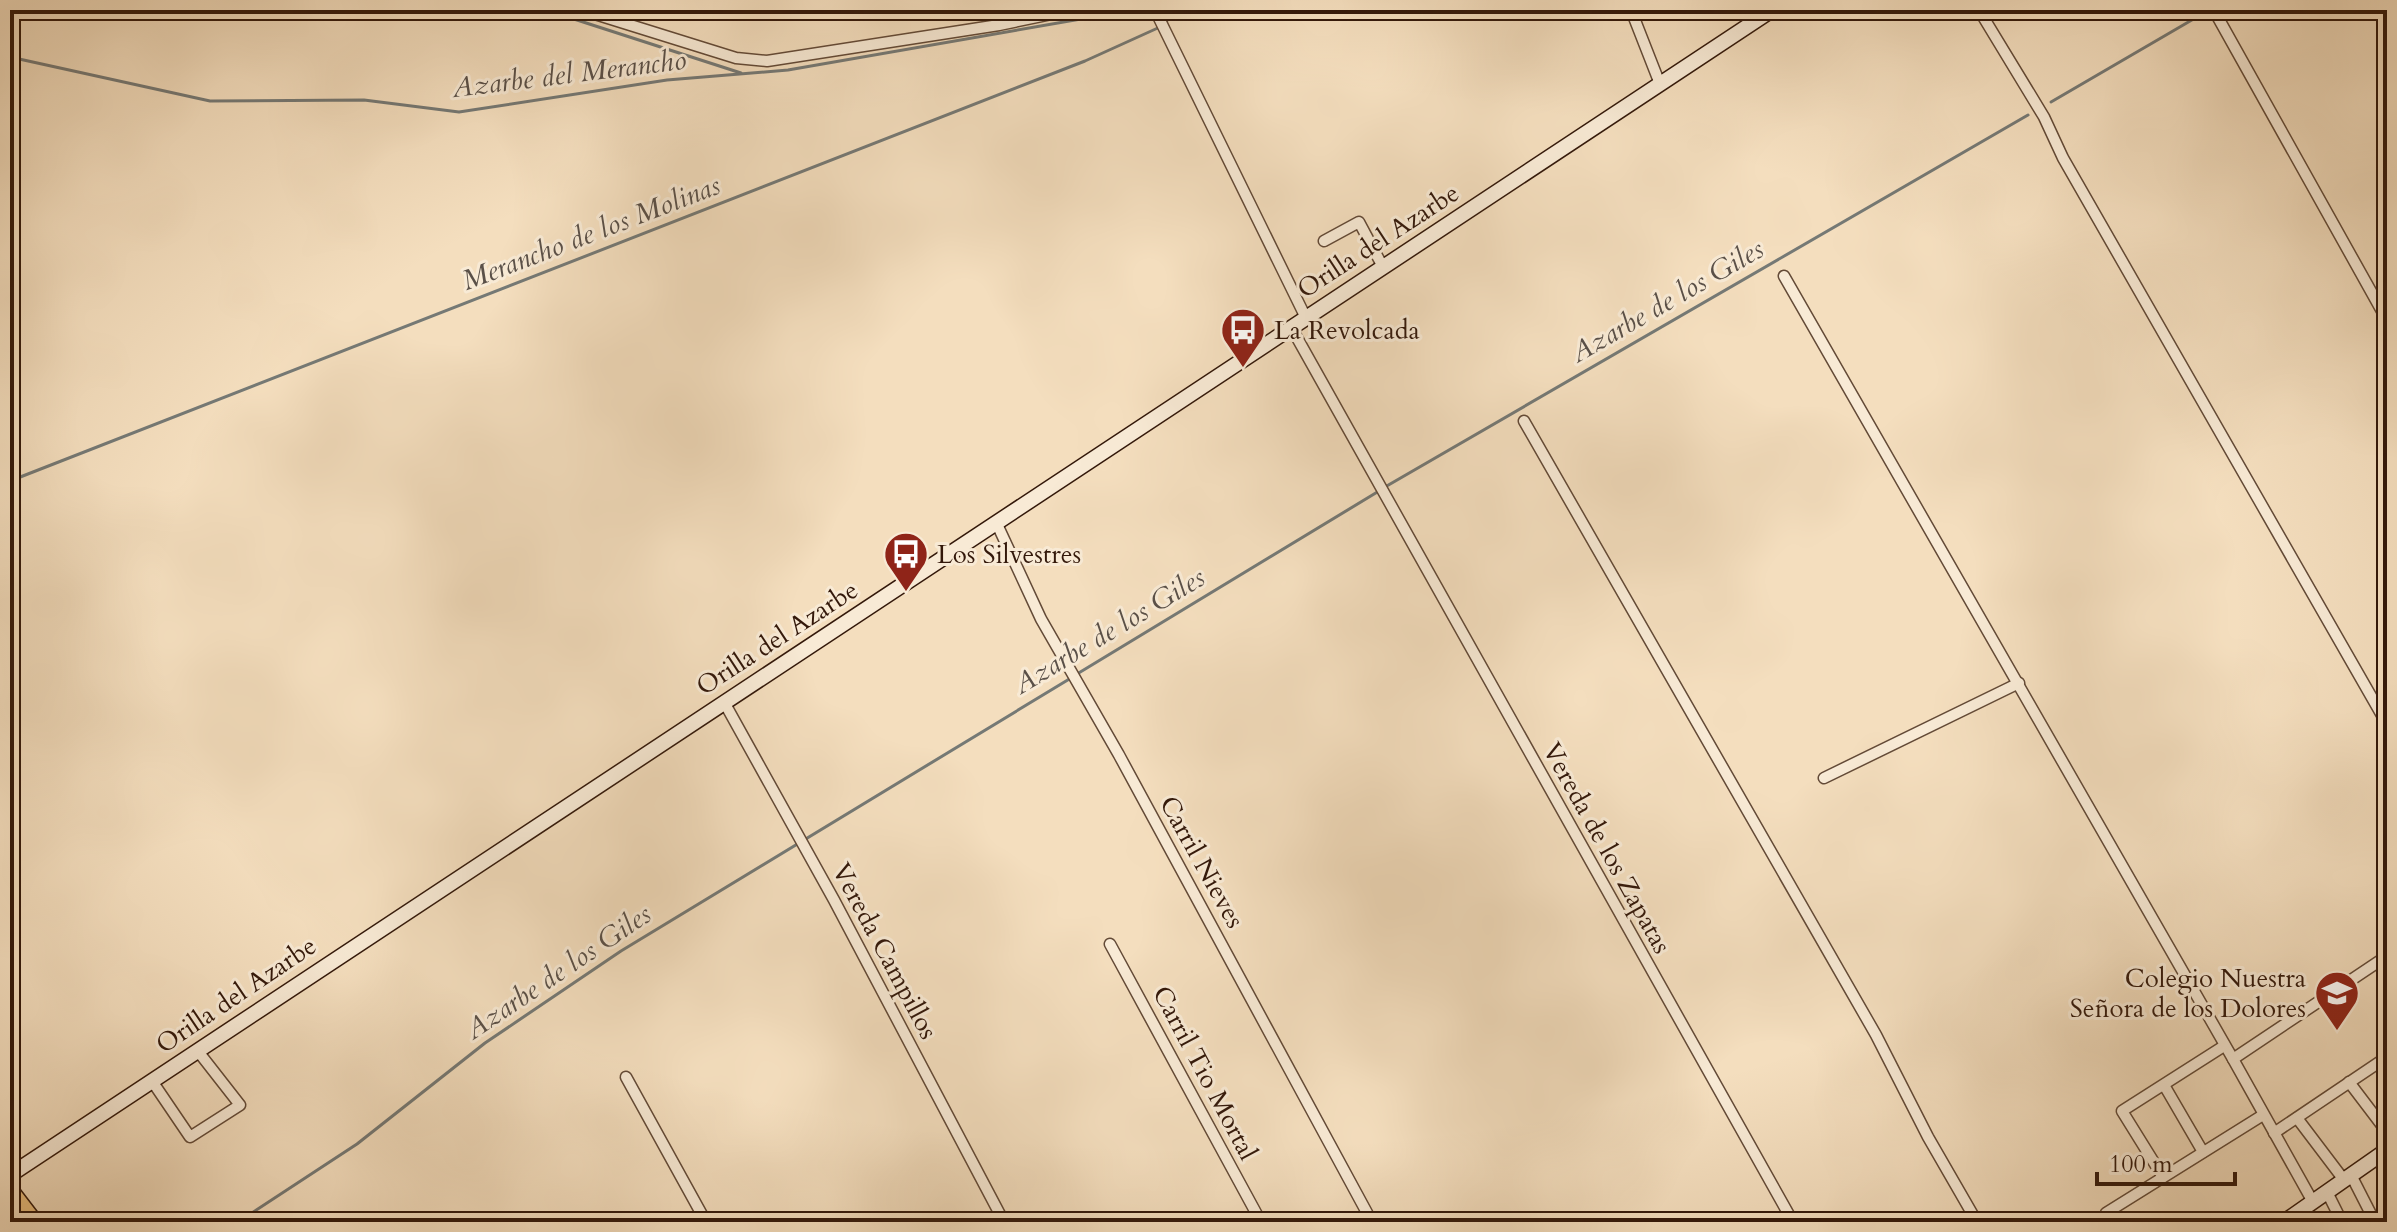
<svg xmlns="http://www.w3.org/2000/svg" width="2397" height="1232" font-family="Cardo,serif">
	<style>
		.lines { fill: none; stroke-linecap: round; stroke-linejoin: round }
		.stream { stroke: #757975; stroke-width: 3 }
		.street-casing { stroke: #634a37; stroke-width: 13 }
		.secondary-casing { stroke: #33180a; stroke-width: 17 }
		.highway-casing { stroke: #33180a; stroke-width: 21 }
		.street { stroke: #f8ead5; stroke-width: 10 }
		.secondary { stroke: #f8ead5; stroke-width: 14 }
		.highway { stroke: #eabf7f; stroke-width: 18 }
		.labels { text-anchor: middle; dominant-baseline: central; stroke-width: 6; stroke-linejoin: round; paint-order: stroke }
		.street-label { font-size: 26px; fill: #33180a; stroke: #f8ead5 }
		.poi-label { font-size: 26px; fill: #33180a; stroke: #f8ead5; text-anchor: start }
		.water-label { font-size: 28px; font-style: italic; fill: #5a5048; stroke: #f8ead5 }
	</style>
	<rect width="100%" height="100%" fill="#f4debe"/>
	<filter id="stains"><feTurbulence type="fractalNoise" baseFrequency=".0025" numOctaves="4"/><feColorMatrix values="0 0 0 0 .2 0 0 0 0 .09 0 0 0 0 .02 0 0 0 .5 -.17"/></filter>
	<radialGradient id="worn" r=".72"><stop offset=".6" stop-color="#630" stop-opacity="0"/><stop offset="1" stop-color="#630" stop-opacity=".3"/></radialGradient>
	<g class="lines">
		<!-- stream -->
		<g class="stream">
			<path d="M546 10 741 73"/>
			<path d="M1165 22 1179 10"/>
			<path d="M10 57 210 101 364 100 459 112 667 80 788 70 1133 10"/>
			<path d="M2051 102 2209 10"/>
			<path d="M10 481 1085 61 1160 27"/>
			<path d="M1385 487 2028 115"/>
			<path d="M1077 674 1379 491"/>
			<path d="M238 1222 357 1144 485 1043 621 951 1071 678"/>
		</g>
		<!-- street casing -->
		<g class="street-casing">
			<g id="street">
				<path d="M582 10 736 58 767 61 999 25 1071 10"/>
				<path d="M1155 10 1306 318"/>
				<path d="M1631 10 1660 84"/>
				<path d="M1979 10 2044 117 2063 158 2387 724"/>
				<path d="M2216 14 2387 320"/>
				<path d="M1324 241 1359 222 1383 267"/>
				<path d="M1784 276 2233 1059"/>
				<path d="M1291 327 1793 1222"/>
				<path d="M1524 421 1876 1035 1928 1137 1977 1222"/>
				<path d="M996 522 1041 619 1119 755 1372 1222"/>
				<path d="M724 702 834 900 1004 1222"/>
				<path d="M1824 778 2019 683"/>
				<path d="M1110 944 1261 1222"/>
				<path d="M626 1077 706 1222"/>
				<path d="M152 1081 190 1137 240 1105 197 1050"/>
				<path d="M2349 1082 2387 1132"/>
				<path d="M2164 1085 2203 1152"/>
				<path d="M2297 1118 2344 1180"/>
				<path d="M2274 1133 2387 1057"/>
				<path d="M2351 1175 2375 1222"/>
				<path d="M2163 1177 2122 1111 2224 1046"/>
				<path d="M2327 1192 2342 1222"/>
				<path d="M2313 1202 2233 1059 2387 956"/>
				<path d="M2106 1213 2263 1115"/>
			</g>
		</g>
		<!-- secondary casing -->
		<g class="secondary-casing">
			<g id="secondary">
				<path d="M10 1175 1772 10"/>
				<path d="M2284 1222 2387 1150"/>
			</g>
		</g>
		<!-- highway casing -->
		<g class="highway-casing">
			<path id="highway" d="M10 1192 33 1222"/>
		</g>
		<!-- street -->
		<use href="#street" class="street"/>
		<!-- secondary -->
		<use href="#secondary" class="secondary"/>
		<!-- highway -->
		<use href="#highway" class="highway"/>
	</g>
	<!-- icons -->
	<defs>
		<g id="bus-pin" transform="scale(2.3)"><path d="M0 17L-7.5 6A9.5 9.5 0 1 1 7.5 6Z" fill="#8f2418" stroke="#f8ead5"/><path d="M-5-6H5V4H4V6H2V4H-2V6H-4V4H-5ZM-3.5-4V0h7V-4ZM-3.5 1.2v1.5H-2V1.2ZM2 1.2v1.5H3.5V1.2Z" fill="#fff"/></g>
		<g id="school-pin" transform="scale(2.3)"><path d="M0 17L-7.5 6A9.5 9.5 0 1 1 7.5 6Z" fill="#8f2418" stroke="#f8ead5"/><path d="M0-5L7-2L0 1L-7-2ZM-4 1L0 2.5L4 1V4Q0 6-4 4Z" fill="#fff"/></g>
	</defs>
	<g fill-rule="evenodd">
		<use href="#bus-pin" x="1243" y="330"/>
		<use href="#bus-pin" x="906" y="554"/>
		<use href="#school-pin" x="2337" y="993"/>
	</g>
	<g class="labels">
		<!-- street labels -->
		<g class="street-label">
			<text transform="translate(1378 241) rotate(-33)">Orilla del Azarbe</text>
			<text transform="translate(777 638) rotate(-33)">Orilla del Azarbe</text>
			<text transform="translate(1607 848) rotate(61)">Vereda de los Zapatas</text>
			<text transform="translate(1202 862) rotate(61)">Carril Nieves</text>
			<text transform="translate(885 951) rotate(62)">Vereda Campillos</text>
			<text transform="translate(236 995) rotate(-34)">Orilla del Azarbe</text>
			<text transform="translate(1205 1073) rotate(62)">Carril Tio Mortal</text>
		</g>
		<!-- poi labels -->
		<g class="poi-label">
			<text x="1274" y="330">La Revolcada</text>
			<text x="937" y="554">Los Silvestres</text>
			<text x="2306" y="978" text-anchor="end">Colegio Nuestra<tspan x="2306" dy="30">Señora de los Dolores</tspan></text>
		</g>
		<!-- water labels -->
		<g class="water-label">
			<text transform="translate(569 74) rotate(-7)">Azarbe del Merancho</text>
			<text transform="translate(591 233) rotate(-21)">Merancho de los Molinas</text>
			<text transform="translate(1667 301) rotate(-30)">Azarbe de los Giles</text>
			<text transform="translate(1109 631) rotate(-31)">Azarbe de los Giles</text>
			<text transform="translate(558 972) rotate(-34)">Azarbe de los Giles</text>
		</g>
	</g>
	<!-- margin -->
	<rect width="2397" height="1232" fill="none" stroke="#f4debe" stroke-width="40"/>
	<rect x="12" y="12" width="2373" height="1208" fill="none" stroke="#33180a" stroke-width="4"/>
	<rect x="20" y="20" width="2357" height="1192" fill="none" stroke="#33180a" stroke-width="2"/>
	<!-- scale -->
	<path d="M2097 1172v12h138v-12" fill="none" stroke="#33180a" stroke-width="4"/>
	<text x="2109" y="1172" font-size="24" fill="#33180a" stroke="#f8ead5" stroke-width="6" paint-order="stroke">100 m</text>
	<rect width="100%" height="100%" filter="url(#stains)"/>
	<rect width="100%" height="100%" fill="url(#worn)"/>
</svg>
